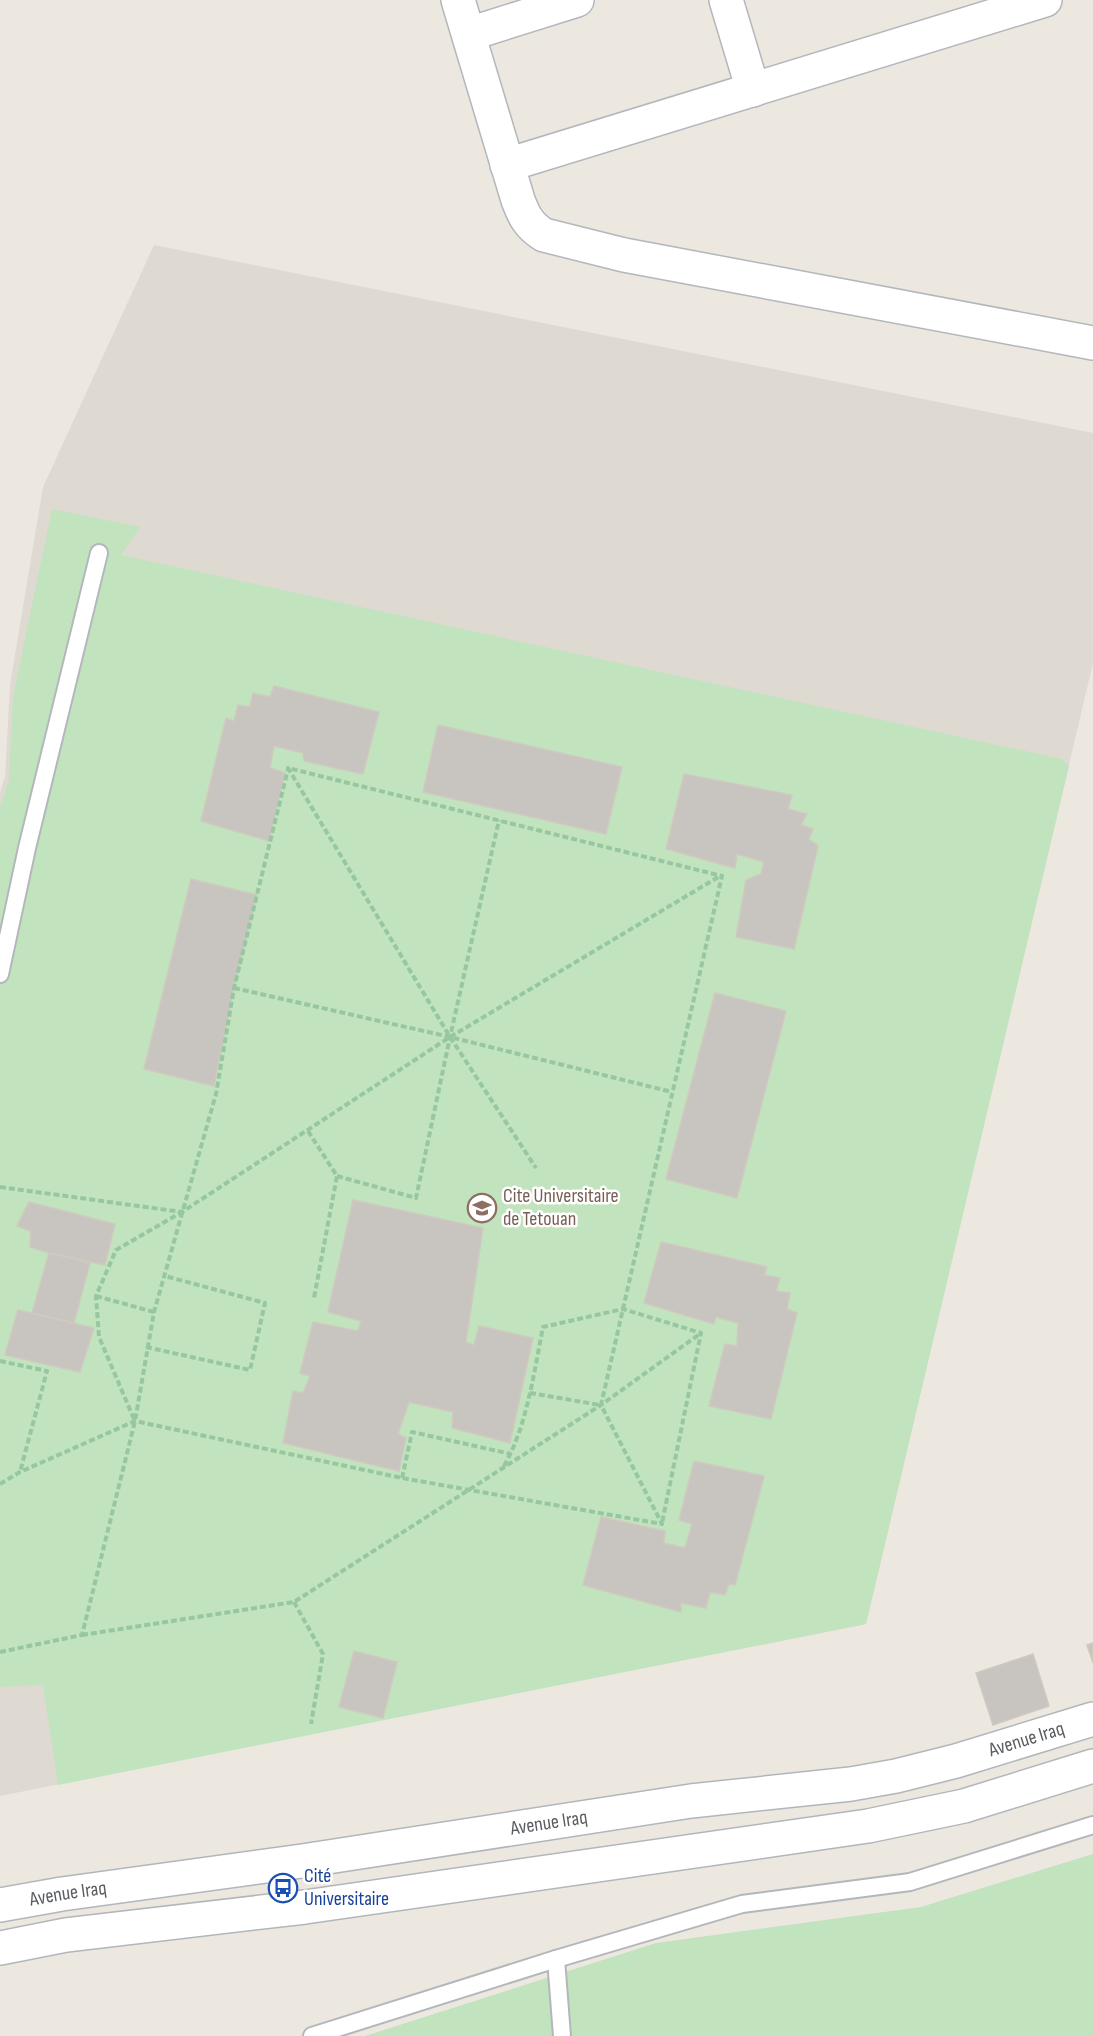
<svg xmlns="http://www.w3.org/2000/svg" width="1093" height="2036" font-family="'Sofia Sans Condensed',sans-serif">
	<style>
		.education { fill: #dedad1 }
		.green { fill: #c1e3bd }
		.building { fill: #c8c5c0; stroke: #d0c9bf; stroke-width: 1.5 }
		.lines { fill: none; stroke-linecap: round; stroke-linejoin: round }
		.lane-casing { stroke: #b3b7bb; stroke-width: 20 }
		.street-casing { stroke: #b3b7bb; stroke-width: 36 }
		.secondary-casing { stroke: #b2b6bb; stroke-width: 36 }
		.path { stroke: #97c7a0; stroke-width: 4; stroke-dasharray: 6 3; stroke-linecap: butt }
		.lane { stroke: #fff; stroke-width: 16 }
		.street { stroke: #fff; stroke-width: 33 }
		.secondary { stroke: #fff; stroke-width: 33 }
		.labels { text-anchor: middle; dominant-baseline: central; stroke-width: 5; stroke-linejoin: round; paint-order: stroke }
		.education-label { font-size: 20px; fill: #785e54; stroke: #fff; text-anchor: start }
		.street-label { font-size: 20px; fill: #595d61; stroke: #fff }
		.transit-label { font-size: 20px; fill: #164399; stroke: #fff; text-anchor: start }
	</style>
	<rect width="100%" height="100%" fill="#ece8e0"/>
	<!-- education -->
	<path class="education" d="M154 245 1093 433V663L866 1624 0 1796V792L5 776 10 685 43 487Z"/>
	<!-- green -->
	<g class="green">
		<path d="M52 509 140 527 121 555 1062 759 1069 766 866 1624 58 1785 43 1685 0 1687V808L9 779 13 697Z"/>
		<path d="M1093 1854V2036H365L656 1943 921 1907Z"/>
	</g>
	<!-- building -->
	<g class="building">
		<path d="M274 686 379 712 363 774 304 761 303 753 274 746 270 768 285 773 269 841 201 821 226 718 234 721 238 705 250 707 253 693 270 697Z"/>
		<path d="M438 725 622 767 606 834 423 792Z"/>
		<path d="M684 774 792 795 788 809 807 814 801 825 813 829 809 839 818 846 794 949 736 937 746 880 761 874 764 862 737 854 735 868 666 849Z"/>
		<path d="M191 879 257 895 234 988 214 1086 144 1069Z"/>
		<path d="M715 993 786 1011 737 1198 666 1179Z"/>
		<path d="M353 1200 483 1228 466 1342 474 1345 479 1326 533 1338 510 1443 452 1428 453 1412 409 1402 398 1434 406 1438 399 1471 283 1443 293 1391 303 1393 310 1376 300 1373 313 1322 358 1331 361 1321 328 1312Z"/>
		<path d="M29 1202 115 1224 105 1265 49 1253 30 1247 31 1231 17 1226Z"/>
		<path d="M661 1242 767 1267 764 1275 780 1278 776 1291 790 1293 787 1309 797 1313 771 1419 709 1406 725 1344 737 1346 738 1323 716 1317 714 1324 644 1303Z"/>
		<path d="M49 1253 90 1263 74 1323 32 1313Z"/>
		<path d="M18 1310 94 1328 80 1372 5 1355Z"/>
		<path d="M694 1461 764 1476 735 1585 729 1584 725 1595 710 1592 706 1608 681 1603V1612L583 1585 601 1517 665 1531 664 1543 685 1548 692 1524 679 1520Z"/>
		<path d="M1093 1643V1663L1087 1645Z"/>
		<path d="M354 1651 397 1662 383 1718 339 1707Z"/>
		<path d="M1033 1654 1049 1706 993 1725 976 1673Z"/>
	</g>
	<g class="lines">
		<!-- lane casing -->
		<g class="lane-casing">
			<g id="lane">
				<path d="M0 974 27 848 99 553"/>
				<path d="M556 1959 562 2036"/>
				<path d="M312 2036 556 1959 742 1904 910 1882 1093 1825"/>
			</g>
		</g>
		<!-- street casing -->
		<g class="street-casing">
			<g id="street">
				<path d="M458 0 518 200C524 216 529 226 544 235L624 255 1093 343"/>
				<path d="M726 0 753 90"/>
				<path d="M469 34 577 0"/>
				<path d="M507 165 1045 0"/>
			</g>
		</g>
		<!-- secondary casing -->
		<g class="secondary-casing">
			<g id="secondary">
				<path id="s1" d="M0 1905 62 1894 302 1861 691 1801 851 1784 896 1776 956 1761 1093 1719"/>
				<path d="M0 1948 66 1935 305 1907 868 1826 964 1806 1093 1766"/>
			</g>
		</g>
		<!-- path -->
		<g class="path">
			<path d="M234 988 450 1037 672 1092"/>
			<path d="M308 1131 337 1176 314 1298"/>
			<path d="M337 1176 416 1198 450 1037 499 820"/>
			<path d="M0 1187 182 1212 450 1037 720 876"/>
			<path d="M96 1296 154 1312"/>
			<path d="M146 1347 250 1370 265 1303 165 1276"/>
			<path d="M0 1361 47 1371 20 1472"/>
			<path d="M530 1393 600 1405"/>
			<path d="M134 1419 99 1337 96 1296 116 1250 182 1212"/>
			<path d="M504 1466C527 1426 534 1372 543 1327L623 1309 701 1333 662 1523"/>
			<path d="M402 1478 412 1432 511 1454"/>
			<path d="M0 1484 20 1472 135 1421 402 1478 662 1524 601 1405 722 876 288 768 450 1037 536 1168"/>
			<path d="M294 1602 323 1654 311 1724"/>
			<path d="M82 1635 294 1602 601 1405 701 1333"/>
			<path d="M0 1652 82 1635 135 1421 154 1312 216 1094 234 988 288 769"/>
		</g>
		<!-- lane -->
		<use href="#lane" class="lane"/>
		<!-- street -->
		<use href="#street" class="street"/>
		<!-- secondary -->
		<use href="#secondary" class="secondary"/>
	</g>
	<!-- icons -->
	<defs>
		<g id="university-ring" transform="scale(1.5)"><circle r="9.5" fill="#fff" stroke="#8d6e63" stroke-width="1.5"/><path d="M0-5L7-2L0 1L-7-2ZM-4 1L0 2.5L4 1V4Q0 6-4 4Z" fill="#8d6e63"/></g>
		<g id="bus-ring" transform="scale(1.5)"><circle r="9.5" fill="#fff" stroke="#1a4fb4" stroke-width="1.5"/><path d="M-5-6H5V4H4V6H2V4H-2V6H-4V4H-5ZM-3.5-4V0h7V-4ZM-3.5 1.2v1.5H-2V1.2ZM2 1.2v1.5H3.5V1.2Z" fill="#1a4fb4"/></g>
	</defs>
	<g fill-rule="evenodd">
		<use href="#university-ring" x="482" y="1208"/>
		<use href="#bus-ring" x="283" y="1888"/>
	</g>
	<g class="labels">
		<!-- education labels -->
		<g class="education-label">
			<text x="503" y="1196">Cite Universitaire<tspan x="503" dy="23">de Tetouan</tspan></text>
		</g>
		<!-- street labels -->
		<g class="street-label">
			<text stroke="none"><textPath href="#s1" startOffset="1041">Avenue Iraq</textPath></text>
			<text stroke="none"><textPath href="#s1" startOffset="555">Avenue Iraq</textPath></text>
			<text stroke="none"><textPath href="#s1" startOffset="69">Avenue Iraq</textPath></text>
		</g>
		<!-- transit labels -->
		<g class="transit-label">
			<text x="304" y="1876">Cité<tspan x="304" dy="23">Universitaire</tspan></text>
		</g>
	</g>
</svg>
